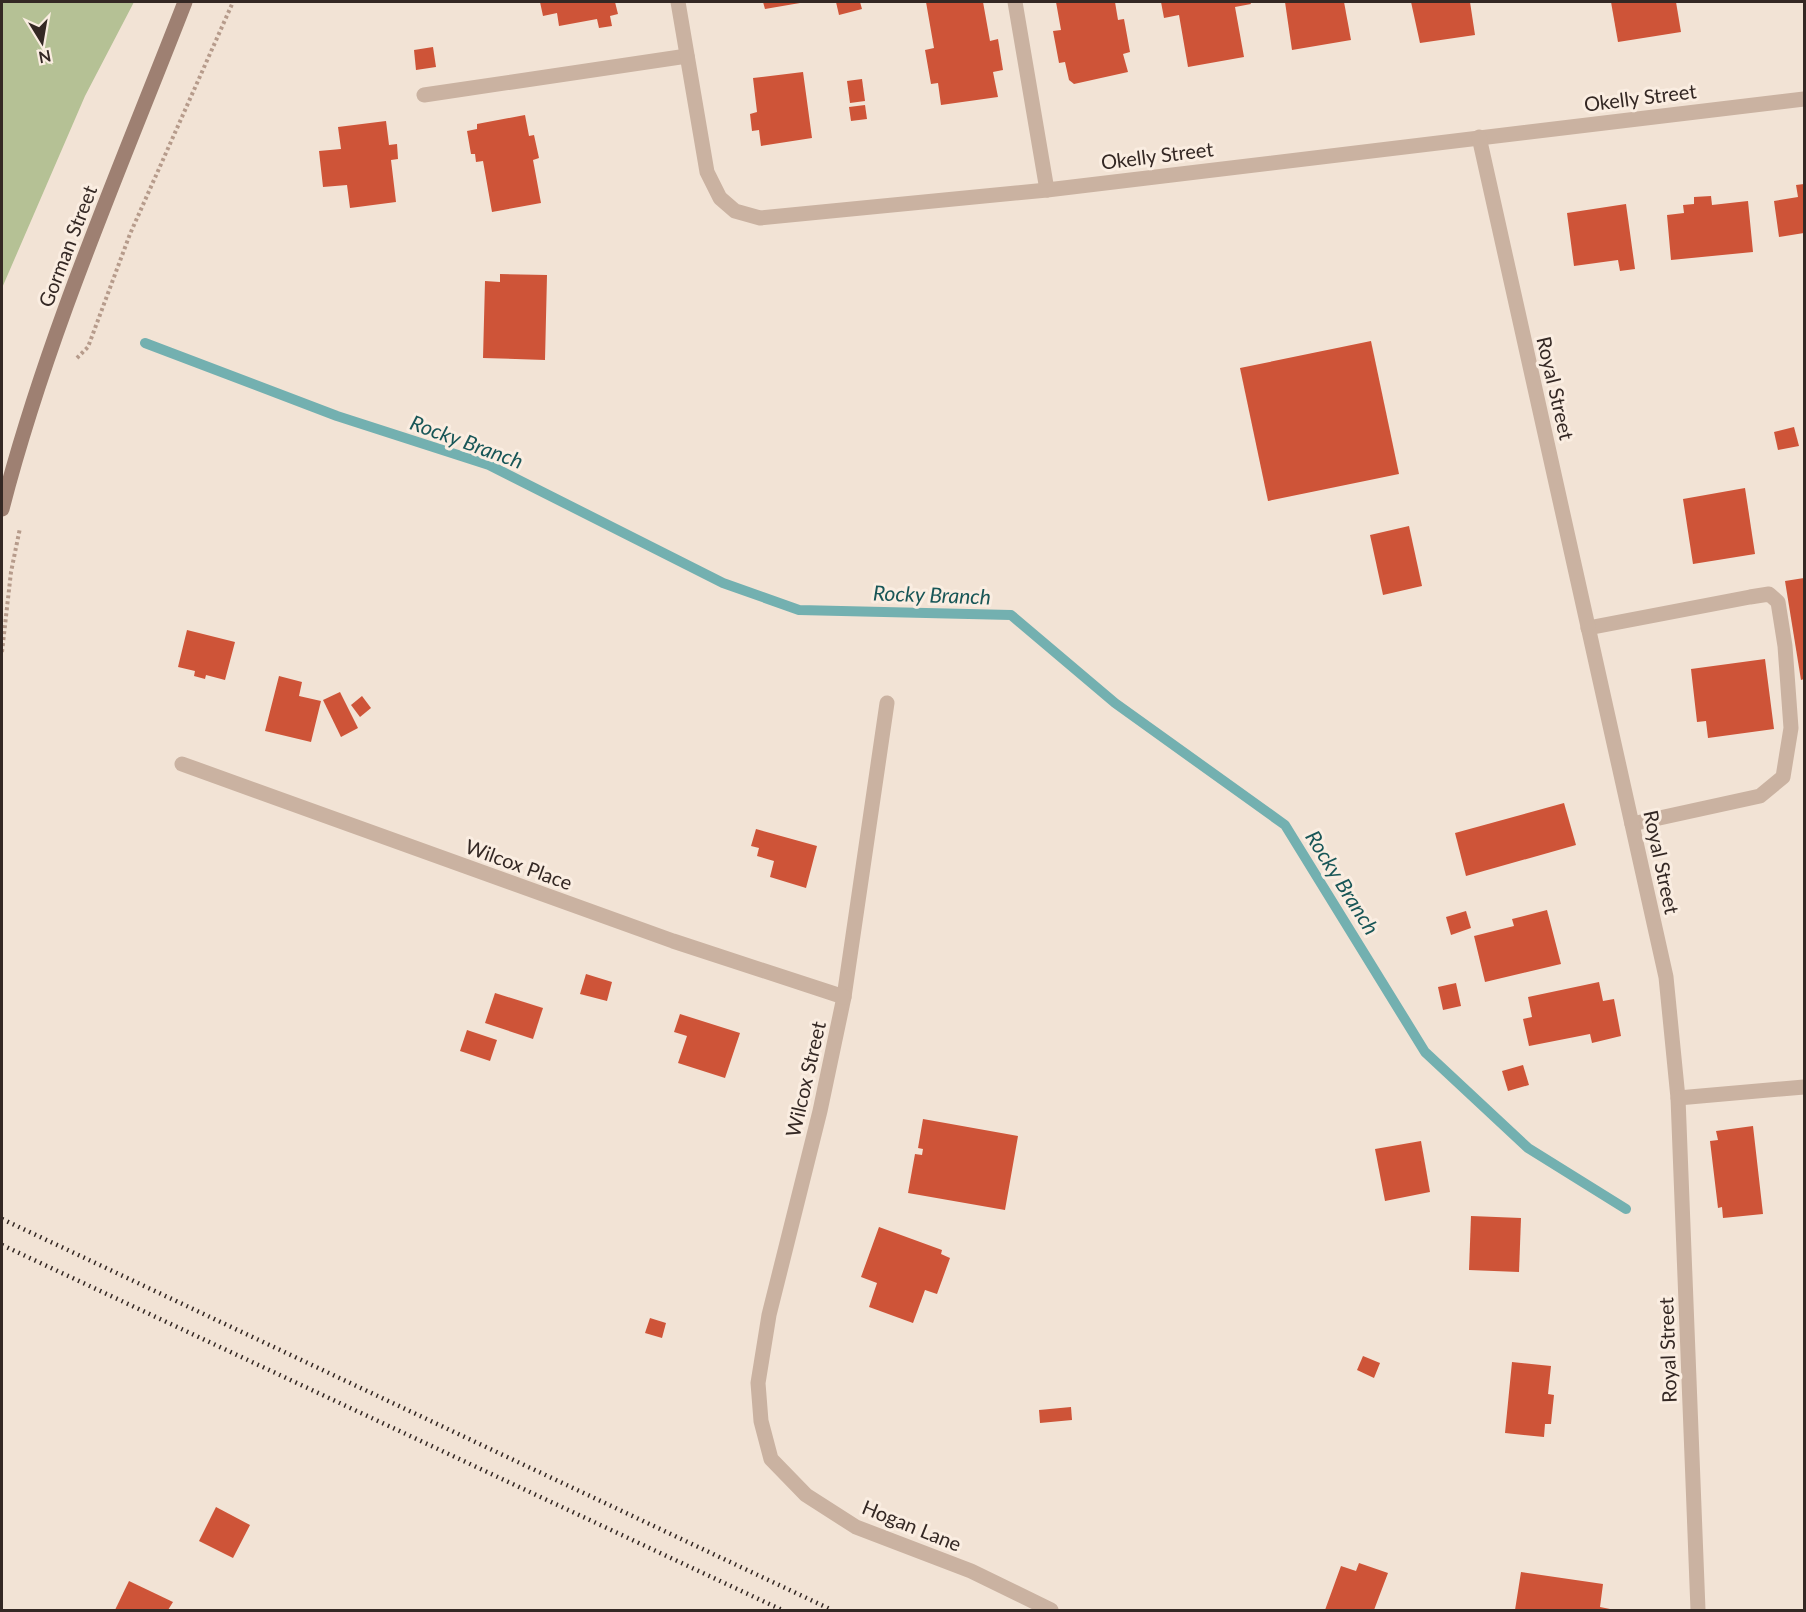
<svg xmlns="http://www.w3.org/2000/svg" width="1806" height="1612" font-family="Lato,sans-serif">
	<style>
		.green { fill: #b5c195 }
		.lines { fill: none; stroke-linecap: round; stroke-linejoin: round }
		.stream { stroke: #73b0b0; stroke-width: 10 }
		.building { fill: #ce5438 }
		.path { stroke: #b69b8b; stroke-width: 4; stroke-dasharray: 3 3; stroke-linecap: butt }
		.lane { stroke: #cab2a1; stroke-width: 15 }
		.street { stroke: #cab2a1; stroke-width: 15 }
		.secondary { stroke: #9e8072; stroke-width: 15 }
		.rail { stroke: #342824; stroke-width: 4.5; stroke-dasharray: 1.5 4.5; stroke-linecap: butt }
		.labels { text-anchor: middle; dominant-baseline: central; stroke-width: 6; stroke-linejoin: round; paint-order: stroke }
		.street-label { font-size: 20px; fill: #342824; stroke: #faede1 }
		.water-label { font-size: 21px; font-style: italic; fill: #185657; stroke: #faede1 }
	</style>
	<rect width="100%" height="100%" fill="#f2e3d5"/>
	<!-- green -->
	<path class="green" d="M2 2H134L85 96 2 288Z"/>
	<g class="lines">
		<!-- stream -->
		<path class="stream" d="M145 343 337 416 489 465 723 583 799 610 1011 615 1115 703 1285 825 1425 1052 1528 1148 1626 1209"/>
	</g>
	<!-- building -->
	<g class="building">
		<path d="M540 2H615L618 14 610 16 612 26 599 28 597 19 559 26 557 13 543 16Z"/>
		<path d="M763 2H800V3L765 9Z"/>
		<path d="M836 2H860L862 9 839 15Z"/>
		<path d="M926 2H983L990 41 998 39 1003 70 993 72 998 97 941 105 938 83 931 84 925 50 934 48Z"/>
		<path d="M1056 2H1115L1118 20 1124 19 1130 52 1123 54 1128 72 1074 84 1069 80 1065 62 1059 63 1053 31 1061 30Z"/>
		<path d="M1161 2H1250L1251 4 1235 7 1244 57 1188 67 1179 15 1164 18Z"/>
		<path d="M1285 2H1344L1351 40 1292 50Z"/>
		<path d="M1411 2H1470L1475 35 1420 43Z"/>
		<path d="M1611 2H1676L1681 32 1618 42Z"/>
		<path d="M433 47 436 67 416 70 414 50Z"/>
		<path d="M803 72 812 138 761 146 759 130 752 131 750 114 757 112 753 78Z"/>
		<path d="M862 79 865 101 850 103 847 81Z"/>
		<path d="M865 105 867 119 851 121 849 107Z"/>
		<path d="M525 115 529 136 534 135 539 158 533 160 541 203 492 212 483 161 476 162 475 154H471L467 131 477 129V124Z"/>
		<path d="M386 121 389 145 397 144 398 159 391 160 396 202 350 208 347 185 323 187 319 151 341 149 338 127Z"/>
		<path d="M1804 184V233L1779 237 1774 201 1798 197 1796 185Z"/>
		<path d="M1711 196 1712 205 1748 201 1753 252 1671 260 1667 215 1684 213 1683 205 1694 204V197Z"/>
		<path d="M1626 204 1635 269 1620 271 1618 260 1574 266 1567 213Z"/>
		<path d="M500 274 547 275 545 360 483 358 485 281 500 282Z"/>
		<path d="M1371 341 1399 474 1268 501 1240 368Z"/>
		<path d="M1794 427 1799 446 1778 450 1774 432Z"/>
		<path d="M1745 488 1755 554 1693 564 1683 499Z"/>
		<path d="M1409 526 1422 586 1383 595 1370 535Z"/>
		<path d="M1804 578V679L1801 680 1785 581Z"/>
		<path d="M187 630 235 642 225 680 206 675 205 679 194 676 195 671 178 667Z"/>
		<path d="M1765 659 1774 729 1708 738 1706 721 1697 722 1691 669Z"/>
		<path d="M279 676 302 682 299 696 321 701 311 742 265 731Z"/>
		<path d="M340 692 358 728 341 737 323 700Z"/>
		<path d="M362 696 371 708 360 717 351 705Z"/>
		<path d="M1564 803 1576 845 1466 876 1455 833Z"/>
		<path d="M756 829 817 846 806 888 770 877 774 861 757 856 759 848 751 846Z"/>
		<path d="M1547 910 1561 964 1485 982 1474 936 1514 926 1512 919Z"/>
		<path d="M1466 911 1471 928 1451 935 1446 917Z"/>
		<path d="M586 974 612 982 607 1001 580 994Z"/>
		<path d="M1599 982 1603 1001 1614 999 1621 1036 1592 1043 1590 1034 1529 1046 1523 1019 1532 1017 1528 997Z"/>
		<path d="M1456 983 1461 1006 1443 1010 1438 987Z"/>
		<path d="M495 993 543 1008 533 1039 485 1023Z"/>
		<path d="M680 1014 740 1033 725 1078 678 1063 687 1036 674 1032Z"/>
		<path d="M467 1030 497 1040 490 1061 460 1051Z"/>
		<path d="M1523 1065 1529 1085 1508 1091 1502 1071Z"/>
		<path d="M923 1119 1018 1136 1005 1210 908 1193 915 1154 922 1155 923 1149 918 1148Z"/>
		<path d="M1753 1126 1763 1214 1723 1218 1722 1207 1718 1208 1710 1141 1718 1140 1716 1131Z"/>
		<path d="M1421 1141 1430 1192 1385 1201 1375 1149Z"/>
		<path d="M1471 1216 1521 1218 1519 1272 1469 1270Z"/>
		<path d="M879 1227 942 1250 941 1254 950 1258 937 1294 925 1290 913 1323 869 1307 877 1283 861 1277Z"/>
		<path d="M650 1318 666 1323 662 1338 645 1333Z"/>
		<path d="M1363 1356 1380 1363 1374 1378 1357 1370Z"/>
		<path d="M1512 1362 1551 1366 1548 1394 1554 1395 1551 1424H1545L1544 1437 1505 1433Z"/>
		<path d="M1071 1407 1072 1420 1040 1423 1039 1410Z"/>
		<path d="M216 1507 250 1525 233 1558 199 1541Z"/>
		<path d="M1359 1563 1388 1573 1374 1610H1325L1341 1566 1356 1571Z"/>
		<path d="M1521 1572 1603 1584 1600 1607 1610 1609 1609 1610H1515Z"/>
		<path d="M129 1581 173 1602 168 1610H115Z"/>
	</g>
	<g class="lines">
		<!-- path -->
		<g class="path">
			<path d="M77 358 88 347 130 234 233 2"/>
			<path d="M2 652 11 572 20 528"/>
		</g>
		<!-- lane -->
		<g class="lane">
			<path d="M1015 2 1047 190"/>
			<path d="M424 95 687 56"/>
			<path d="M1588 628 1750 597 1769 594 1778 602 1785 646 1791 728 1783 777 1760 796 1632 824"/>
		</g>
		<!-- street -->
		<g class="street">
			<path d="M678 2 707 172 720 198 735 211 760 218 1047 190 1804 99"/>
			<path d="M1479 137 1666 977 1678 1098 1698 1610"/>
			<path d="M887 703 844 997 820 1111 769 1315 758 1383 761 1421 771 1459 806 1495 856 1527 971 1571 1051 1610"/>
			<path d="M182 764 673 941 844 997"/>
			<path d="M1678 1098 1804 1087"/>
		</g>
		<!-- secondary -->
		<path class="secondary" d="M2 509C47 335 120 169 185 2"/>
		<!-- rail -->
		<g class="rail">
			<path d="M2 1219 832 1610"/>
			<path d="M2 1245 782 1610"/>
		</g>
	</g>
	<g class="labels">
		<!-- street labels -->
		<g class="street-label">
			<text transform="translate(1640 97) rotate(-7)">Okelly Street</text>
			<text transform="translate(1157 155) rotate(-7)">Okelly Street</text>
			<text transform="translate(67 246) rotate(-69)">Gorman Street</text>
			<text transform="translate(1556 388) rotate(77)">Royal Street</text>
			<text transform="translate(1662 862) rotate(78)">Royal Street</text>
			<text transform="translate(519 864) rotate(20)">Wilcox Place</text>
			<text transform="translate(805 1079) rotate(-77)">Wilcox Street</text>
			<text transform="translate(1667 1350) rotate(-92)">Royal Street</text>
			<text transform="translate(912 1525) rotate(22)">Hogan Lane</text>
		</g>
		<!-- water labels -->
		<g class="water-label">
			<text transform="translate(467 441) rotate(20)">Rocky Branch</text>
			<text transform="translate(932 594) rotate(2)">Rocky Branch</text>
			<text transform="translate(1343 882) rotate(58)">Rocky Branch</text>
		</g>
	</g>
	<!-- border -->
	<rect width="1806" height="1612" fill="none" stroke="#342824" stroke-width="6"/>
	<!-- north arrow -->
	<g transform="translate(42 42) rotate(169)" stroke="#faede1" stroke-width="4.5" paint-order="stroke">
	<path d="M0-4.5L10 22L0 15L-10 22Z" fill="#342824"/>
	<text y="-9" font-size="16" font-weight="bold" text-anchor="middle" fill="#342824">N</text>
	</g>
</svg>
